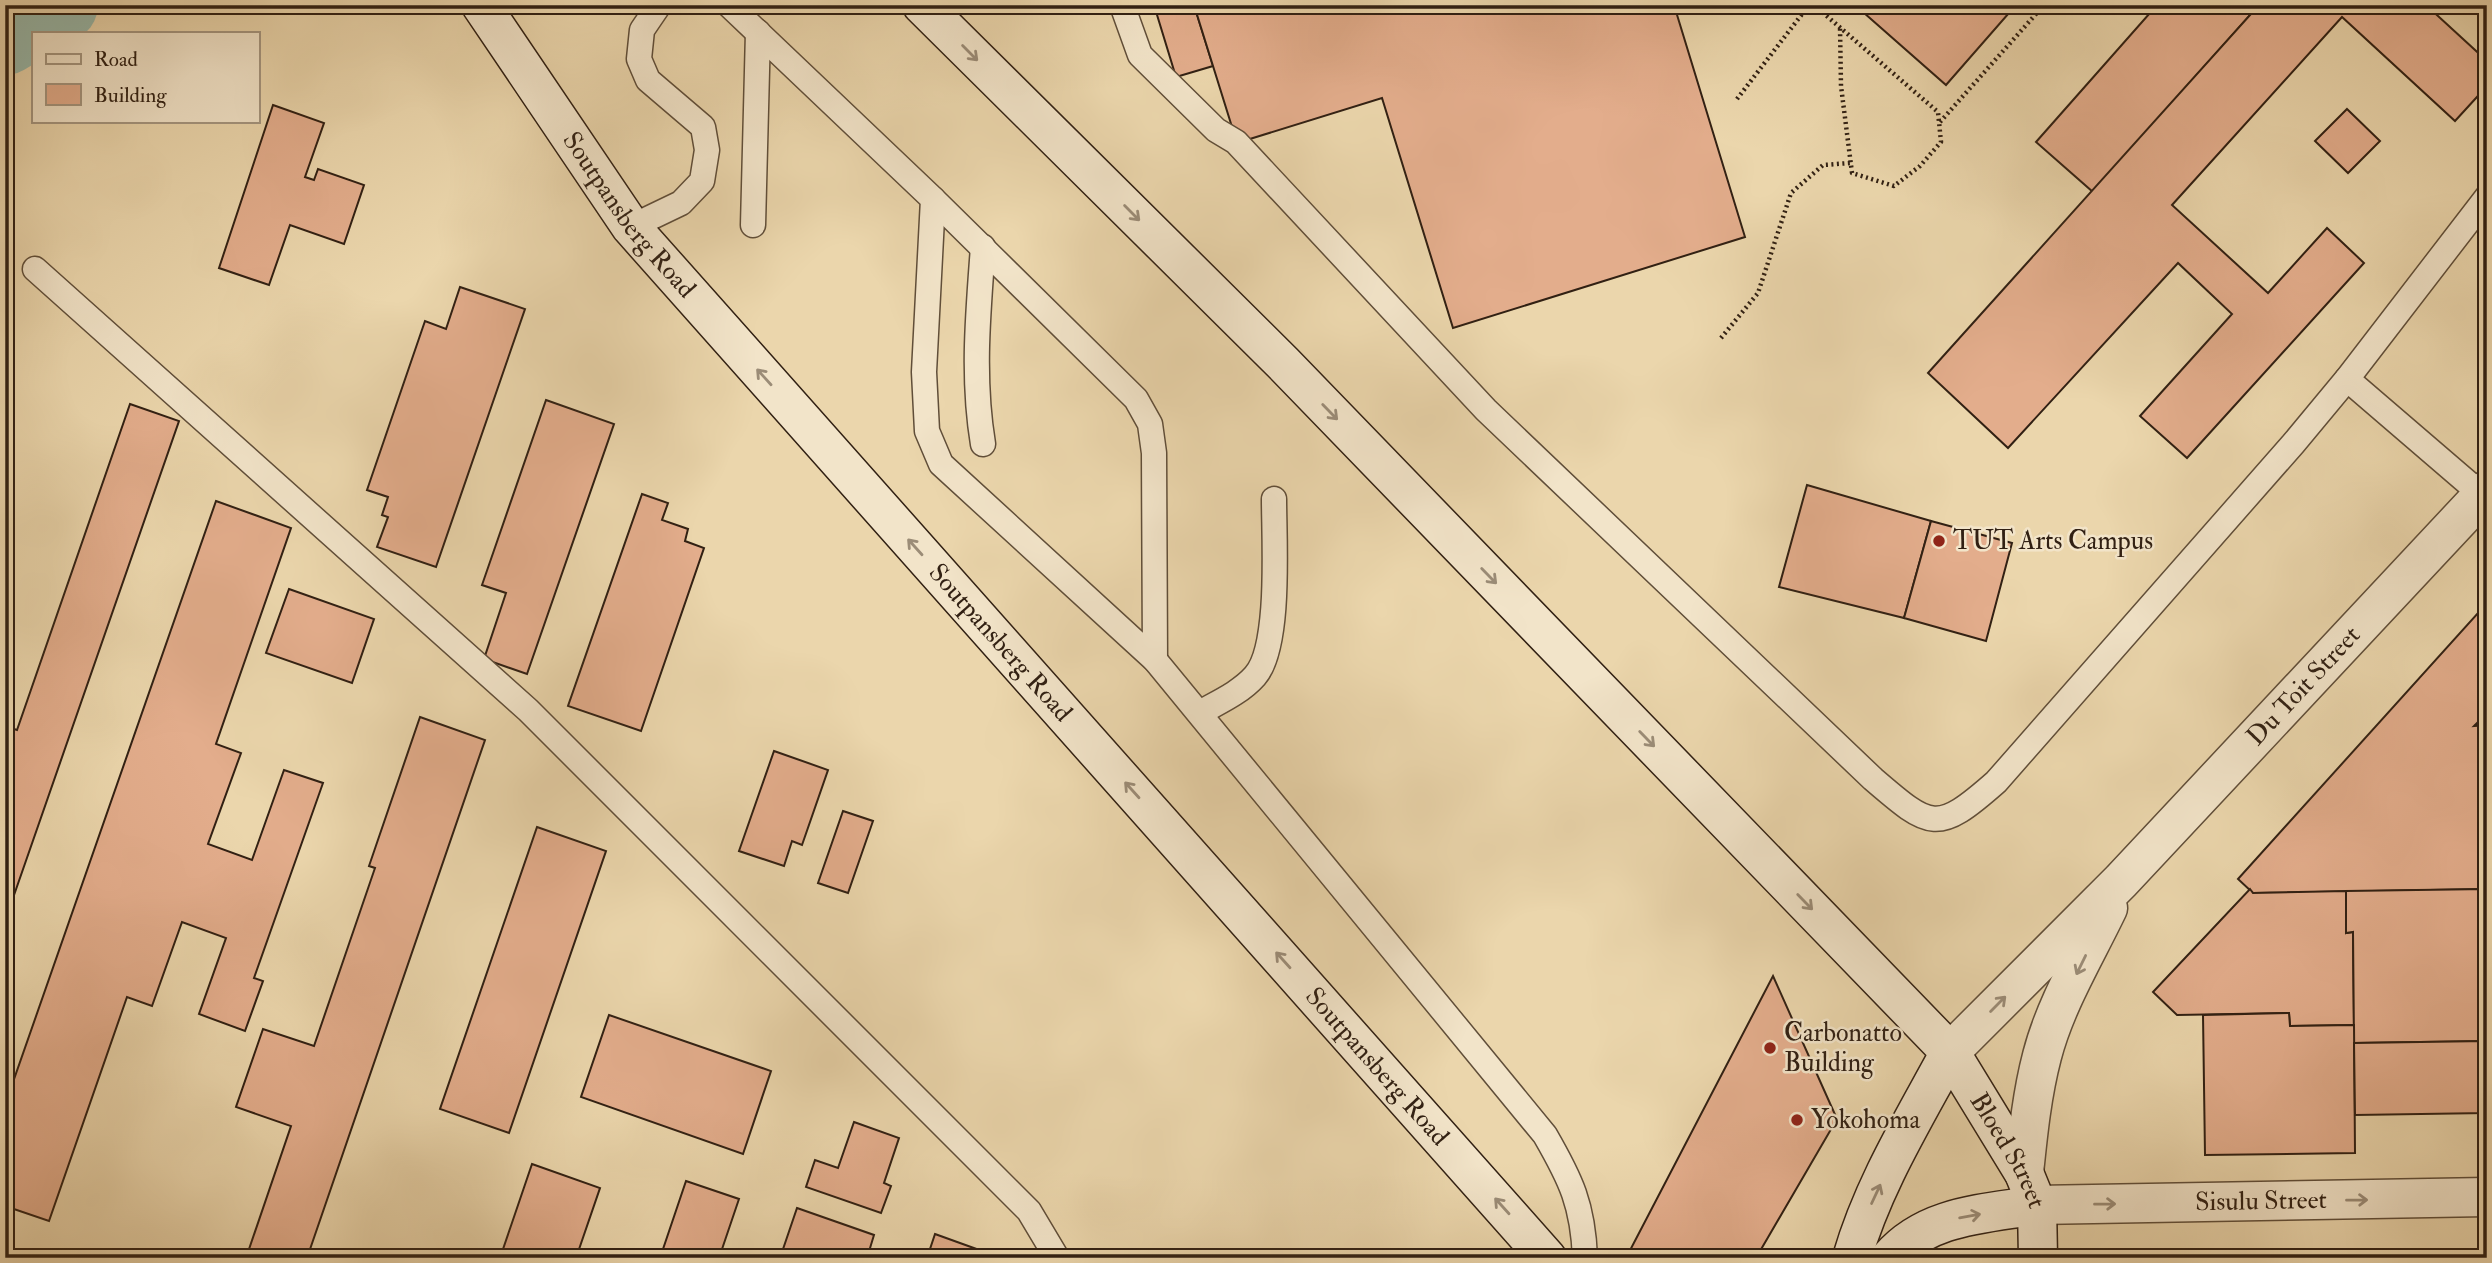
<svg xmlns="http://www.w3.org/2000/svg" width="2492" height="1263" font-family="'IM FELL Double Pica',serif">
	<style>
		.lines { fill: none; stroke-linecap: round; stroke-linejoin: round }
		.river { stroke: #98b9ab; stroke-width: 74 }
		.building { fill: #e3ad8c; stroke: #312013; stroke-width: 2 }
		.service-casing { stroke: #604e39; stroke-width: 27 }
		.tertiary-casing { stroke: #604e39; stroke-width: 41 }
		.secondary-casing { stroke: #312013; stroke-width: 41 }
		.path { stroke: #312013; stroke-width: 4.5; stroke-dasharray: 2 3.5; stroke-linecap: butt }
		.service { stroke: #f2e4c9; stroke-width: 24 }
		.tertiary { stroke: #f2e4c9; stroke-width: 38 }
		.secondary { stroke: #f2e4c9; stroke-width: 38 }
		.oneway { stroke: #9b8c77 }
		.poi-dot { fill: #8f2418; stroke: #f2e4c9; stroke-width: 2.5 }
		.labels { text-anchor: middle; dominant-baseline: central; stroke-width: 5; stroke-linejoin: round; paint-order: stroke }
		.street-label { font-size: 26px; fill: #312013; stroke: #f2e4c9 }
		.poi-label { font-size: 26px; fill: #312013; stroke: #f2e4c9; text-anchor: start }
	</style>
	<rect width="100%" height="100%" fill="#ebd6ac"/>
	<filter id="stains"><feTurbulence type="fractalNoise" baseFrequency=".00286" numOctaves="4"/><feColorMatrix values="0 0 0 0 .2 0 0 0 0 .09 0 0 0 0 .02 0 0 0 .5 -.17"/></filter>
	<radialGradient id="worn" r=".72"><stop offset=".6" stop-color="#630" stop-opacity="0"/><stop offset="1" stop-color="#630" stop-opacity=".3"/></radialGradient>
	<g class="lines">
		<!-- river -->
		<path class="river" d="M5 38 61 5"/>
	</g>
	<!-- building -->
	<g class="building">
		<path d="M1154 5H1194L1213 66 1176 77Z"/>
		<path d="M1194 5H1674L1745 237 1453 328 1382 98 1237 143Z"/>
		<path d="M1855 5H2016L1946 85Z"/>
		<path d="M2157 5H2259L2093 192 2036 142Z"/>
		<path d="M2259 5H2426L2487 61V86L2455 121 2342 17 2172 205 2268 293 2327 228 2364 263 2187 458 2140 416 2232 314 2178 263 2008 448 1928 373Z"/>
		<path d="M273 105 324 123 305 177 314 180 318 169 364 185 344 244 290 225 269 285 219 268Z"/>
		<path d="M2347 109 2380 141 2348 173 2315 141Z"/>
		<path d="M460 287 525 309 436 567 377 547 388 517 382 515 388 497 367 490 425 321 446 329Z"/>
		<path d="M546 400 614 424 527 674 484 659 506 593 482 585Z"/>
		<path d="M130 404 179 421 5 921V746L11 728 17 730Z"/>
		<path d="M1807 485 1931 521 1904 618 1779 587Z"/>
		<path d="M642 494 668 503 662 520 688 529 685 541 704 548 641 731 568 706Z"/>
		<path d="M216 501 291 528 216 744 241 753 208 844 252 860 284 770 323 783 254 978 263 981 245 1031 199 1014 226 938 182 922 152 1006 127 997 49 1221 5 1206V1105Z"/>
		<path d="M1931 521 2012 543 1986 641 1904 618Z"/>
		<path d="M289 589 374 619 352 683 266 653Z"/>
		<path d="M2487 603V713L2474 726 2487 725V889L2253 893 2238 879Z"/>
		<path d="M420 717 485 740 307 1258H246L291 1126 236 1107 263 1029 314 1046 375 868 369 866Z"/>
		<path d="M774 751 828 770 802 845 792 841 784 866 739 851Z"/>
		<path d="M843 811 873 821 848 893 818 883Z"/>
		<path d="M537 827 606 851 509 1133 440 1109Z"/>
		<path d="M2250 889 2253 893 2346 891V933L2353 932 2354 1025 2290 1026 2289 1013 2177 1015 2153 992Z"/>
		<path d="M2487 889V1041L2354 1043 2353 932 2346 933V891Z"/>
		<path d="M1773 976 1837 1119 1756 1258H1626Z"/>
		<path d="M2289 1013 2290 1026 2354 1025 2355 1153 2205 1155 2203 1015Z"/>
		<path d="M609 1015 771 1071 743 1154 581 1097Z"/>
		<path d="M2487 1041V1113L2355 1115 2354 1043Z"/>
		<path d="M854 1122 899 1138 884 1183 891 1186 881 1213 806 1187 815 1160 838 1168Z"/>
		<path d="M532 1164 600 1188 576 1258H500Z"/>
		<path d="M686 1181 739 1199 719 1258H660Z"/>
		<path d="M797 1208 874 1235 867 1258H780Z"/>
		<path d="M935 1234 996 1256V1258H927Z"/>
	</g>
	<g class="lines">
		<!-- service casing -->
		<g class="service-casing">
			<g id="service">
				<path d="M729 5 933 199 924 372 927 431 941 464 1155 660 1545 1135C1571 1180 1583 1205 1585 1258"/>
				<path d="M1122 5 1140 55 1216 130 1236 142 1486 410 1873 779C1931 829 1937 834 1996 782L2293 444 2347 379 2487 197"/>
				<path d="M933 199 1136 399 1150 424 1154 453 1155 660"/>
				<path d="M753 225 758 32"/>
				<path d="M631 227 681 203 702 181 707 150 703 127 648 80 639 59 642 30 659 5"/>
				<path d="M35 269 528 710 1029 1211 1057 1258"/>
				<path d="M2347 379 2482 495"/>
				<path d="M983 444C972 378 978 314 983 247"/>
				<path d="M1201 712C1219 702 1241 692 1255 676 1281 647 1274 540 1274 499"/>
			</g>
		</g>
		<!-- tertiary casing -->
		<g class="tertiary-casing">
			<g id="tertiary">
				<path id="s1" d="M1950 1052 2121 881 2487 490"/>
				<path d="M2024 1173C2028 1134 2032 1094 2042 1056 2055 1005 2085 956 2108 908"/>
				<path id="s2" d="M2037 1205 2487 1197"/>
			</g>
		</g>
		<!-- secondary casing -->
		<g class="secondary-casing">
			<g id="secondary">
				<path id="s3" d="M481 5 631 227 1547 1258"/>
				<path id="s4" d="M922 5 1283 363 1950 1052 2024 1173 2037 1205 2038 1258"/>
				<path d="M1852 1258C1873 1185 1914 1119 1950 1052"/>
				<path d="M1890 1258C1927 1215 1984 1214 2037 1205"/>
			</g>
		</g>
		<!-- path -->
		<g class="path">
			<path d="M1814 5 1938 112 1941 142 1920 166 1894 186 1852 173 1841 86 1840 27"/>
			<path d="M1737 99 1809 5"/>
			<path d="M1940 122 2044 5"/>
			<path d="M1721 338 1758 293 1791 193 1823 165 1851 163"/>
		</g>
		<!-- service -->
		<use href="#service" class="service"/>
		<!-- tertiary -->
		<use href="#tertiary" class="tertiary"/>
		<!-- secondary -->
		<use href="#secondary" class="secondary"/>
	</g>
	<!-- one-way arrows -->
	<defs><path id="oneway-shaft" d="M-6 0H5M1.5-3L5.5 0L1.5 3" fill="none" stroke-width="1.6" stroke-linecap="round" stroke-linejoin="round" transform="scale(1.75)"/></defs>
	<g class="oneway">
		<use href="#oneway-shaft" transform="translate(970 53) rotate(45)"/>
		<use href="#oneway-shaft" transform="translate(1132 213) rotate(45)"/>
		<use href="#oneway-shaft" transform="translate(764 377) rotate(-132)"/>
		<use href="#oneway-shaft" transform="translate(1330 412) rotate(46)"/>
		<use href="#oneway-shaft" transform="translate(915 547) rotate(-132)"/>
		<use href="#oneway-shaft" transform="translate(1489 576) rotate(46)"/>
		<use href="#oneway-shaft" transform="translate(1647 739) rotate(46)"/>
		<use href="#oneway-shaft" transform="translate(1132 790) rotate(-132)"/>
		<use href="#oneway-shaft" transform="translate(1805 902) rotate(46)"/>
		<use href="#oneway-shaft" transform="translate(1283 960) rotate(-132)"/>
		<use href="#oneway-shaft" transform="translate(2081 965) rotate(116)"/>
		<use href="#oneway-shaft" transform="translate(1998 1004) rotate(-45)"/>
		<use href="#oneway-shaft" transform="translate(1876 1194) rotate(-65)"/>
		<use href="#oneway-shaft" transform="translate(2357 1200) rotate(-1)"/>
		<use href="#oneway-shaft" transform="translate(2105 1204) rotate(-1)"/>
		<use href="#oneway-shaft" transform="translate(1502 1206) rotate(-132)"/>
		<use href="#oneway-shaft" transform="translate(1970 1216) rotate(-10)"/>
	</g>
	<!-- markers -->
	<g class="poi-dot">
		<circle cx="1939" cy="541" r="7"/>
		<circle cx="1770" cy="1048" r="7"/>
		<circle cx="1797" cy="1120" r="7"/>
	</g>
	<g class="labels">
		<!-- street labels -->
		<g class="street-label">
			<text stroke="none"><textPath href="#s3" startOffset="257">Soutpansberg Road</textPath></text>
			<text stroke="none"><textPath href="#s3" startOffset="824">Soutpansberg Road</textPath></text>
			<text stroke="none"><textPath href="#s1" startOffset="509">Du Toit Street</textPath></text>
			<text stroke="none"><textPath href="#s3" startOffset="1391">Soutpansberg Road</textPath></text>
			<text stroke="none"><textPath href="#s4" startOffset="1582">Bloed Street</textPath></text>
			<text stroke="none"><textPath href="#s2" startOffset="224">Sisulu Street</textPath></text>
		</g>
		<!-- poi labels -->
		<g class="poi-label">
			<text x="1953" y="541">TUT Arts Campus</text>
			<text x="1784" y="1033">Carbonatto<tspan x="1784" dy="30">Building</tspan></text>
			<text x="1811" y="1120">Yokohoma</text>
		</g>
	</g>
	<!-- margin -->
	<rect width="2492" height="1263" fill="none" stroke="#ebd6ac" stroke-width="28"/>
	<rect x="7" y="7" width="2478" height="1249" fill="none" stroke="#312013" stroke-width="3.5"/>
	<rect x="14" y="14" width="2464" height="1235" fill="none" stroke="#312013" stroke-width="2"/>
	<!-- legend -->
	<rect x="32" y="32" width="228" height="91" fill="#f2e4c9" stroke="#a59680" stroke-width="2"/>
	<rect x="46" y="54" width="35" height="10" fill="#f2e4c9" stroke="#a59680" stroke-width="2"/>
	<text x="94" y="66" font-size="21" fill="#312013">Road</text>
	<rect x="46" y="84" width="35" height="21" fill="#e3ad8c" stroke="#a59680" stroke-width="2"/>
	<text x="94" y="102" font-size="21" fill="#312013">Building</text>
	<rect width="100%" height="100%" filter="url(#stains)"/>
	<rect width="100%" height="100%" fill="url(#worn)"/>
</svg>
